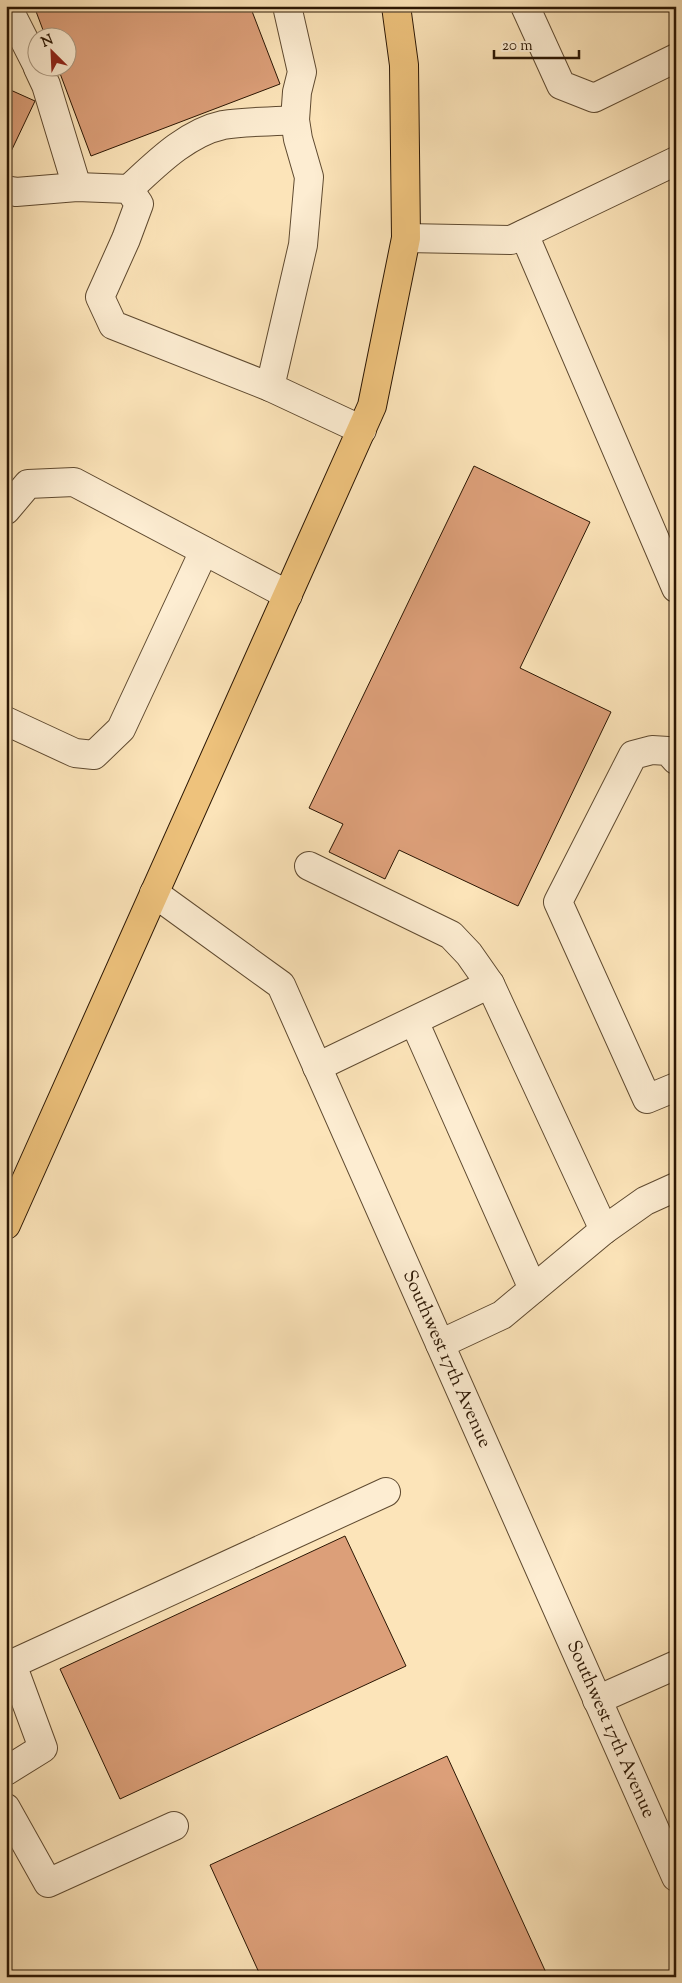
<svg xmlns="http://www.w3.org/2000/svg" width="682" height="1983" font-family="'Sorts Mill Goudy',serif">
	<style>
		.building { fill: #dc9f79; stroke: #2b1603 }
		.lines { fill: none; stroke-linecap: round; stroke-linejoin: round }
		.minor-casing { stroke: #5f4a30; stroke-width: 30 }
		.major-casing { stroke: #2b1603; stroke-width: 30 }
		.minor { stroke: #fdedd2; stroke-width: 28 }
		.major { stroke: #eec27c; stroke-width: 28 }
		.labels { text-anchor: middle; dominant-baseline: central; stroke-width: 4; stroke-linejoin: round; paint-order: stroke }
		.street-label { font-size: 19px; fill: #2b1603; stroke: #fdedd2 }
	</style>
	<rect width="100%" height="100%" fill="#fce4b9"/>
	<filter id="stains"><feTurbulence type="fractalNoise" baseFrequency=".004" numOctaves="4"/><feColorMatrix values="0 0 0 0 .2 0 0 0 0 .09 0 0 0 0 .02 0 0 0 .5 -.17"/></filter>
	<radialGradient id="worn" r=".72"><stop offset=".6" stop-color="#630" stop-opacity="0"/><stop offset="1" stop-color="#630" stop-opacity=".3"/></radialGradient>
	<!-- building -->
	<g class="building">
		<path d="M34 6H250L280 84 91 156 58 68H68V38H46Z"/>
		<path d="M6 88 35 101 6 162Z"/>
		<path d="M474 466 590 522 520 668 611 712 518 906 399 850 385 879 329 852 343 824 309 808Z"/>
		<path d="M345 1536 406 1666 120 1799 60 1669Z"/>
		<path d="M447 1756 548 1977H261L210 1865Z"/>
	</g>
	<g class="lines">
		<!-- minor casing -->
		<g class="minor-casing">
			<g id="minor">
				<path d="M7 6 38 67"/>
				<path d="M287 6 302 72 297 92 295 120 298 139 309 177 303 245 270 387 362 430"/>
				<path d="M525 6 561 85 594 98 676 58"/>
				<path d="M38 68 46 85 77 187"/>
				<path d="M129 189C155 165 186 133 223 125 246 121 272 122 295 120"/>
				<path d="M6 190 16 192 77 187 129 189 139 204 126 239 100 297 113 325 270 387"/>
				<path d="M524 234 676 588"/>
				<path d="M406 238 511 240 676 161"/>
				<path d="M6 510 28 484 74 482 288 595"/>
				<path d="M6 721 75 753 94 755 121 729 204 551"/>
				<path d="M676 760 668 751 652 750 633 755 558 902 647 1099 676 1087"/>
				<path d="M309 866 451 935 469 954 490 984"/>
				<path id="s1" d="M154 893 281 985 676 1877"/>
				<path d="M414 1021 533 1289"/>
				<path d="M317 1067 490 984 604 1230"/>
				<path d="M440 1344 502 1315 604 1230 645 1201 676 1187"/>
				<path d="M597 1700 676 1665"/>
				<path d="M6 1771 43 1748 12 1664 386 1492"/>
				<path d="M6 1808 48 1883 174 1826"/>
			</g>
		</g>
		<!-- major casing -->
		<g class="major-casing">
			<path id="major" d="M6 1225 372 406 406 238 404 65 396 6"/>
		</g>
		<!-- minor -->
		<use href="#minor" class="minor"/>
		<!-- major -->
		<use href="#major" class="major"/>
	</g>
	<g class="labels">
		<!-- street labels -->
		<g class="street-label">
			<text stroke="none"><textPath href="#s1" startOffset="566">Southwest 17th Avenue</textPath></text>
			<text stroke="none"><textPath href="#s1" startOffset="971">Southwest 17th Avenue</textPath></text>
		</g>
	</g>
	<!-- margin -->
	<rect width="682" height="1983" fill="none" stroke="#fce4b9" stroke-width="25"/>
	<rect x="8" y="8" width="667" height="1968" fill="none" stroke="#2b1603" stroke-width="2.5"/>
	<rect x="12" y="12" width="657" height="1958" fill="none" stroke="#2b1603"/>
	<!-- north arrow -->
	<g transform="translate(52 52) rotate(336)"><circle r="24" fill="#fdedd2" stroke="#a9977f"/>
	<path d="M0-4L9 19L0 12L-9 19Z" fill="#8f2418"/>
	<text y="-8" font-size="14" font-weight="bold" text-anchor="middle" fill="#2b1603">N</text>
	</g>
	<!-- scale -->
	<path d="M494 50v8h85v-8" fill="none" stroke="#2b1603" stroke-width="2.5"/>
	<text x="502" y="50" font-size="15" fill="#2b1603" stroke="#fdedd2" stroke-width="4" paint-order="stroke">20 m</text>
	<rect width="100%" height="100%" filter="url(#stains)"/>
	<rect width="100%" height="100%" fill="url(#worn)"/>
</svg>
